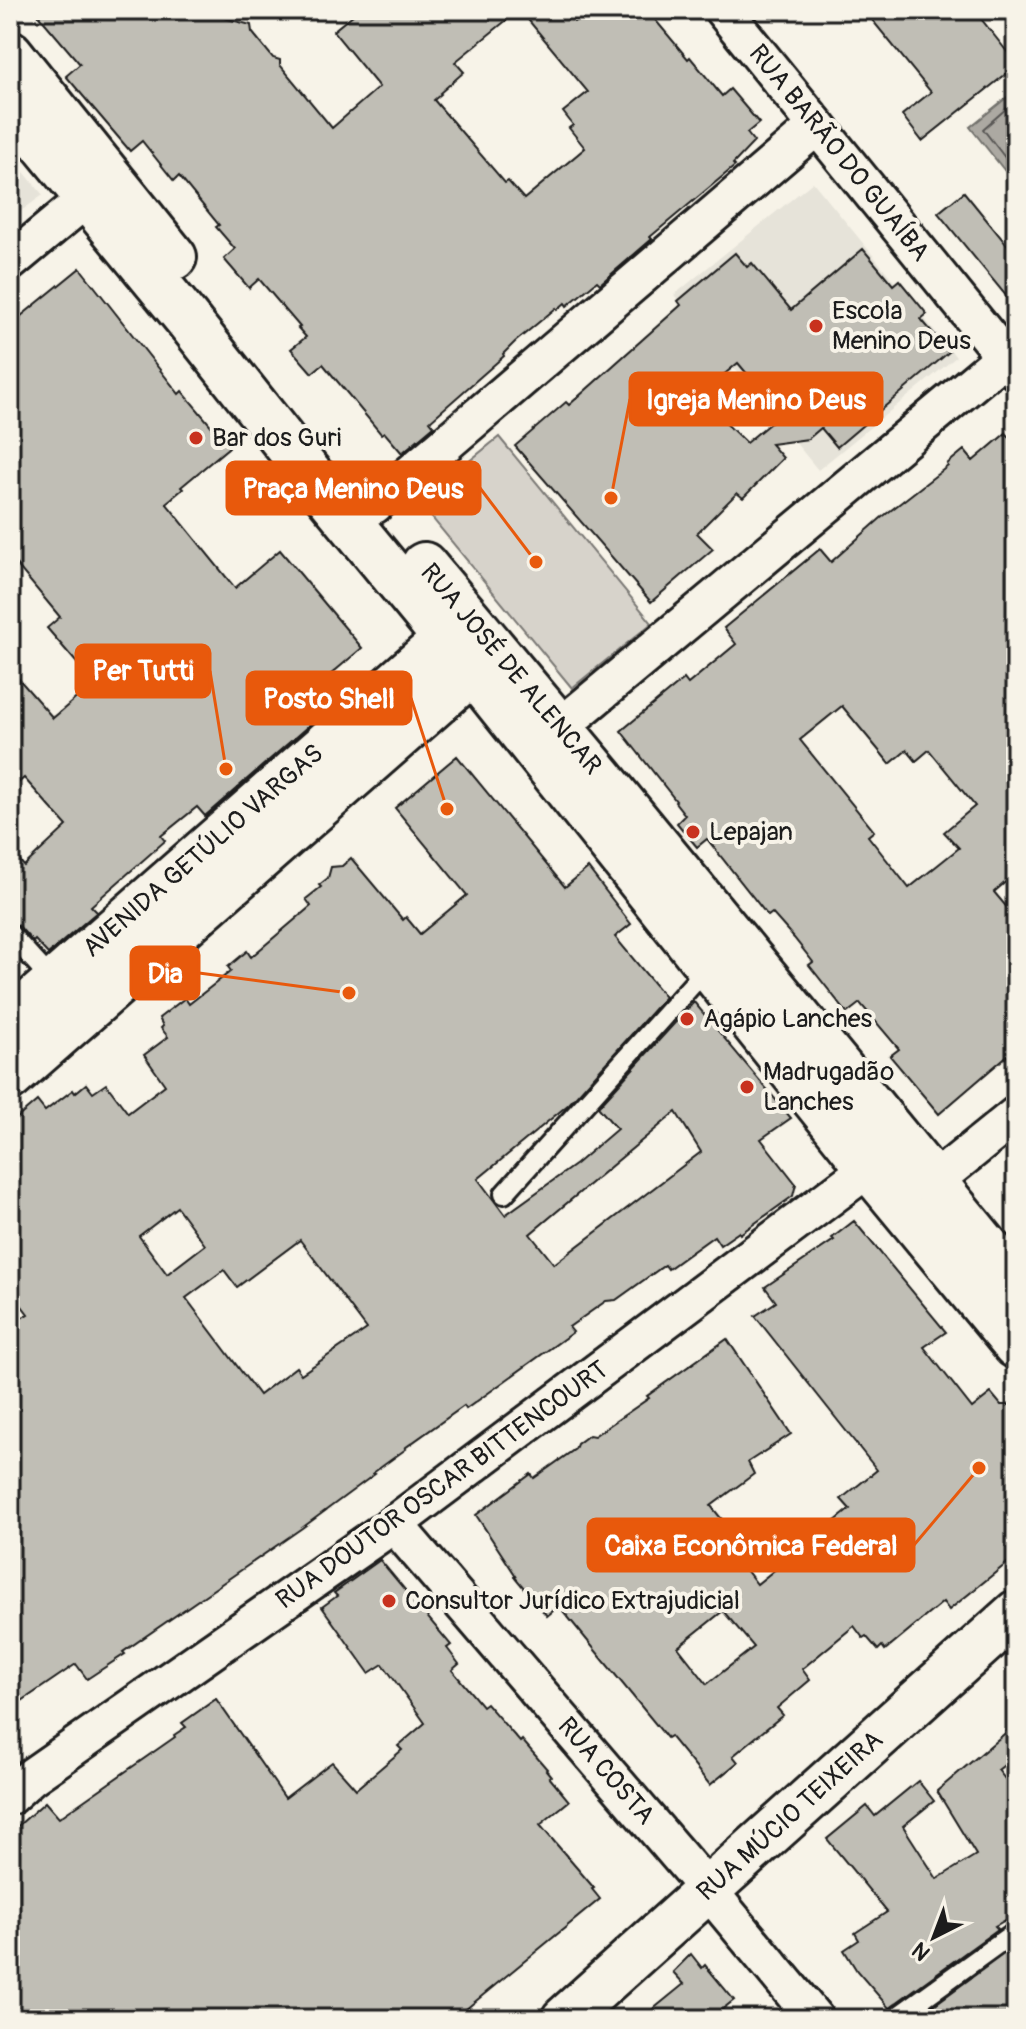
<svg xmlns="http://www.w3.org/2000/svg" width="1026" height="2029" font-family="Pangolin,sans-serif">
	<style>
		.built { fill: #e6e3d9 }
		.green { fill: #d7d3cb; stroke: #7a7874; stroke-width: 2 }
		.water { fill: #aca9a2; stroke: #72716c; stroke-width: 2 }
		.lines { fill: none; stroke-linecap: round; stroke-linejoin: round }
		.shore { stroke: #565452; stroke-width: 2 }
		.building { fill: #c0beb5; stroke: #1c1c1c; stroke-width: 2; fill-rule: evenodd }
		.lane-casing { stroke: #1c1c1c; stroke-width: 24 }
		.street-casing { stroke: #1c1c1c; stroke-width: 42 }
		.secondary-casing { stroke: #1c1c1c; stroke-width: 50 }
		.lane { stroke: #f7f3e8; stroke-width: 18 }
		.street { stroke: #f7f3e8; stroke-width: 36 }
		.secondary { stroke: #f7f3e8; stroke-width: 44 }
		.poi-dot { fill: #c8321e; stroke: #f7f3e8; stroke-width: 3 }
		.labels { text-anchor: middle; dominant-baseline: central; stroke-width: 8; stroke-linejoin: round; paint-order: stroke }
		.street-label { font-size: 26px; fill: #1c1c1c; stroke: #f7f3e8 }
		.poi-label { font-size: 26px; fill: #1c1c1c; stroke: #f7f3e8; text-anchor: start }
		.leader { fill: none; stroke: #e8590c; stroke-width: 3 }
		.callout-dot { fill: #e8590c; stroke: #f7f3e8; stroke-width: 3 }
		.callout { fill: #e8590c; stroke: #e8590c; stroke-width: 3 }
		.callout-label { font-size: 28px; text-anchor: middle; font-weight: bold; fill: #fff }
	</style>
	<rect width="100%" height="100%" fill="#f7f3e8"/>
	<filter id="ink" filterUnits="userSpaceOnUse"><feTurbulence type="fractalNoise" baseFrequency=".0125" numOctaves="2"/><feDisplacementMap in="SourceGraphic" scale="16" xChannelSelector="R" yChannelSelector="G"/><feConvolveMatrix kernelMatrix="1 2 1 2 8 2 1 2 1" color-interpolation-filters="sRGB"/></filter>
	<g filter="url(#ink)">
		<!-- built -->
		<g class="built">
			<path d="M10 155 43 195 10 219Z"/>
			<path d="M813 182 956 357 818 470 674 295Z"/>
		</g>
		<!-- green -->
		<path class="green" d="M499 437 652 623 572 688 419 502Z"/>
		<!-- water -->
		<path class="water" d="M1016 90V185L970 127Z"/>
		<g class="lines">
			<!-- shore -->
			<path class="shore" d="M1016 100 983 129 1016 172"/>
		</g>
		<!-- building -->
		<g class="building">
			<path d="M34 10H233L224 18 251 25 252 32 273 58 280 60V65L332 128 379 87 333 31 359 10H519L455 62 464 72 440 93 441 94 434 100 505 183 508 181 524 199 585 148 569 128 573 125 563 112 588 92 520 10H564L574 22 590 10H647L688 59 690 57 722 96 730 89 759 123 747 133 754 142 733 164 735 166 650 237 652 239 600 284 597 281 567 306 565 303 557 310 556 308 515 342 503 354 504 356 430 421 434 426 402 453 384 432 381 434 323 364 312 373 291 349 306 337 298 328 300 327 259 279 249 288 224 259 235 249 216 227 219 225 179 176 174 181 142 141 130 151 66 76 80 64Z"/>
			<path d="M864 10H974L1016 63V66L922 141 902 115 931 92Z"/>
			<path d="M964 192 1016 256V308L938 213Z"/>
			<path d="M863 249 893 285 899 280 927 314 921 319 949 352 837 447 821 428 808 439 771 444 783 458 743 498 737 493 697 533 713 549 651 602 515 446 566 402 569 405 681 305 678 301 735 253 747 267 752 263 791 310ZM738 363 781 414 746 443 698 396Z"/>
			<path d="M80 268 179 394 182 391 229 447 181 487 183 489 166 503 235 588 280 550 362 648 316 687 331 706 205 816 197 807 161 836 165 841 91 906 97 912 48 954 35 940 33 942 18 925 10 922V849L24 866 67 826 24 778 10 790V669L53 718 94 683 47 628 60 617 10 557V325Z"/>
			<path d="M1006 433 1016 445V873L994 892 1016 918V1048L939 1114 890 1056 899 1049 860 1003 847 1013 809 965 813 962 794 938 772 913 768 916 707 839 697 847 677 823 685 815 675 802 676 801 621 731 684 679 688 684 736 644 724 628 820 549 831 562 881 518 948 466 947 464 964 450 973 461ZM842 706 890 764 907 750 916 761 929 750 975 806 944 832 959 848 909 888 868 836 874 831 800 740Z"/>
			<path d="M457 756 565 887 588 868 631 924 615 937 665 997 569 1104 478 1179 505 1215 576 1164 617 1129 598 1107 694 1002 791 1118 761 1139 796 1184 793 1196 740 1234 739 1232 720 1245 714 1236 668 1269 665 1265 616 1300 606 1301 569 1327 573 1332 466 1409 464 1406 405 1448 406 1449 373 1473 375 1474 302 1528 123 1652 125 1654 87 1679 76 1664 10 1709V1325L28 1314 10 1290V1124L37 1101 45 1111 73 1090 75 1093 86 1084 93 1093 106 1084 128 1113 165 1085 144 1055 168 1037 161 1028 163 1026 159 1018 185 998 189 1004 231 971 228 967 247 951 251 957 311 906 306 899 321 887 319 885 328 878 331 867 342 866 351 858 403 920 406 917 420 934 467 895 395 808ZM676 1112 701 1152 554 1264 530 1234ZM177 1207 205 1245 167 1274 139 1236ZM300 1240 367 1329 301 1374 296 1367 259 1395 186 1298 224 1270 237 1287Z"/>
			<path d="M854 1221 946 1332 924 1347 972 1408 991 1393 1001 1405H1016V1556L949 1610 943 1602 885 1650 882 1646 878 1650 866 1636 863 1638 854 1626 802 1669 810 1680 777 1708 783 1715 733 1756 738 1762 710 1785 670 1736 667 1738 559 1606 547 1616 514 1576H516L476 1515 531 1474 534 1478 575 1449 577 1444 589 1435 594 1436 649 1398 647 1396 727 1339 791 1434 748 1462 754 1474 711 1506 728 1527 719 1535 757 1584 850 1509 841 1499 877 1470 755 1316 776 1302 765 1287 834 1240 832 1238ZM723 1611 754 1647 707 1684 678 1647Z"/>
			<path d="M380 1560 451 1645 447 1648 459 1664 452 1670 482 1706 486 1703 520 1742 522 1740 547 1769 546 1770 551 1776 549 1777 569 1801 540 1825 594 1888 592 1889 600 1899 454 2019H10V1833L45 1802 59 1818 175 1737 174 1735 186 1727 182 1723 216 1699 285 1798 332 1762 356 1789 402 1750 398 1746 425 1723 383 1664 369 1673 322 1607 337 1596 334 1593Z"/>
			<path d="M1016 1724V1756L998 1770 1016 1793V1914L995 1926 998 1929 889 2008 857 1971 844 1950 859 1940 855 1933 887 1912 827 1839 867 1806 875 1816 918 1781 934 1801 903 1826 937 1879 976 1855 937 1791Z"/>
			<path d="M1012 1948 1016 1953V2019H915Z"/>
			<path d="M691 1954 702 1968 705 1965 734 2000 710 2019H641L684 1984 673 1972Z"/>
		</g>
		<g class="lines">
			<!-- lane casing -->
			<g class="lane-casing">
				<g id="lane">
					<path d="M10 934 54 982"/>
					<path d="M504 1194 708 967"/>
					<path d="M894 2019 1016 1931"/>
				</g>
			</g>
			<!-- street casing -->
			<g class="street-casing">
				<g id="street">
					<path d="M723 10 1016 371"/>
					<path d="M10 262 87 198"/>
					<path d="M318 477 338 491 374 505 817 126"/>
					<path d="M560 727 1004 357"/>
					<path d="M912 1199 1016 1115"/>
					<path d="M394 1524 708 1890 815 2019"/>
					<path d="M10 1796 31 1777 394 1524 869 1168"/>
				</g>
			</g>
			<!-- secondary casing -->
			<g class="secondary-casing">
				<g id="secondary">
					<path d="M10 53 174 257"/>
					<path d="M10 104 187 319 304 467 473 672 869 1168 1016 1346"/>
					<path d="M424 565 602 778 1016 1282"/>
					<path d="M10 1021 467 620"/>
					<path d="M10 1078 495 652"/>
					<path d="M564 2019 1016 1613"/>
				</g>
			</g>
			<!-- lane -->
			<use href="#lane" class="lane"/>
			<!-- street -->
			<use href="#street" class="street"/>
			<!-- secondary -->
			<use href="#secondary" class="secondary"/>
		</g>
	</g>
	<!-- markers -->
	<g class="poi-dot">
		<circle cx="816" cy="326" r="8"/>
		<circle cx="196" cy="438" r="8"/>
		<circle cx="693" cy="832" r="8"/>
		<circle cx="687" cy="1019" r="8"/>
		<circle cx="747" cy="1087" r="8"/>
		<circle cx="389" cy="1601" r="8"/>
	</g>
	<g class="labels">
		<!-- street labels -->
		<g class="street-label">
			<text transform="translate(839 153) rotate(51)">RUA BARÃO DO GUAÍBA</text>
			<text transform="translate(511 669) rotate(50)">RUA JOSÉ DE ALENCAR</text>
			<text transform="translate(203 851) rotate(-41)">AVENIDA GETÚLIO VARGAS</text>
			<text transform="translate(442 1485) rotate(-36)">RUA DOUTOR OSCAR BITTENCOURT</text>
			<text transform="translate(606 1771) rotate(49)">RUA COSTA</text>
			<text transform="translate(790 1816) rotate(-42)">RUA MÚCIO TEIXEIRA</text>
		</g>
		<!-- poi labels -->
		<g class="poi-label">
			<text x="832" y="311">Escola<tspan x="832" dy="30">Menino Deus</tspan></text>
			<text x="212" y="438">Bar dos Guri</text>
			<text x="709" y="832">Lepajan</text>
			<text x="703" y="1019">Agápio Lanches</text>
			<text x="763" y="1072">Madrugadão<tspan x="763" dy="30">Lanches</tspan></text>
			<text x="405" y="1601">Consultor Jurídico Extrajudicial</text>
		</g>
	</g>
	<!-- callouts -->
	<path class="leader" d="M611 498L630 399M536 562L480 488M226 769L210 671M447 809L411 698M349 993L199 973M979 1468L914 1545"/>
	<g class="callout-dot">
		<circle cx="611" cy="498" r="8"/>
		<circle cx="536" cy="562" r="8"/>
		<circle cx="226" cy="769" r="8"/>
		<circle cx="447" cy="809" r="8"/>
		<circle cx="349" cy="993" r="8"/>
		<circle cx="979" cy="1468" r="8"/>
	</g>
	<g class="callout">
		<rect x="630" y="373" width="252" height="52" rx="8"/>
		<rect x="227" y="462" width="253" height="52" rx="8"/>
		<rect x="76" y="645" width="134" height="52" rx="8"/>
		<rect x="247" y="672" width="164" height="52" rx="8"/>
		<rect x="131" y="947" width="68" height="52" rx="8"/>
		<rect x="588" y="1519" width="326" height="52" rx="8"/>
	</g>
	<g class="callout-label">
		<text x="756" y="409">Igreja Menino Deus</text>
		<text x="353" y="498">Praça Menino Deus</text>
		<text x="143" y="680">Per Tutti</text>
		<text x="329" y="708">Posto Shell</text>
		<text x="165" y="983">Dia</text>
		<text x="751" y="1555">Caixa Econômica Federal</text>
	</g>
	<!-- margin -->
	<rect width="1026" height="2029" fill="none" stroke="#f7f3e8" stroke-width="40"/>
	<rect x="20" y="20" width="986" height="1989" fill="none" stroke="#1c1c1c" stroke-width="3" filter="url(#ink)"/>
	<!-- north arrow -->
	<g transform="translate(934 1937) rotate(222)" stroke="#f7f3e8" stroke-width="6" paint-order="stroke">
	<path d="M0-6L14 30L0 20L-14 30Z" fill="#1c1c1c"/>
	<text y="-12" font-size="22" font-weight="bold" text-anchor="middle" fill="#1c1c1c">N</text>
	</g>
</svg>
